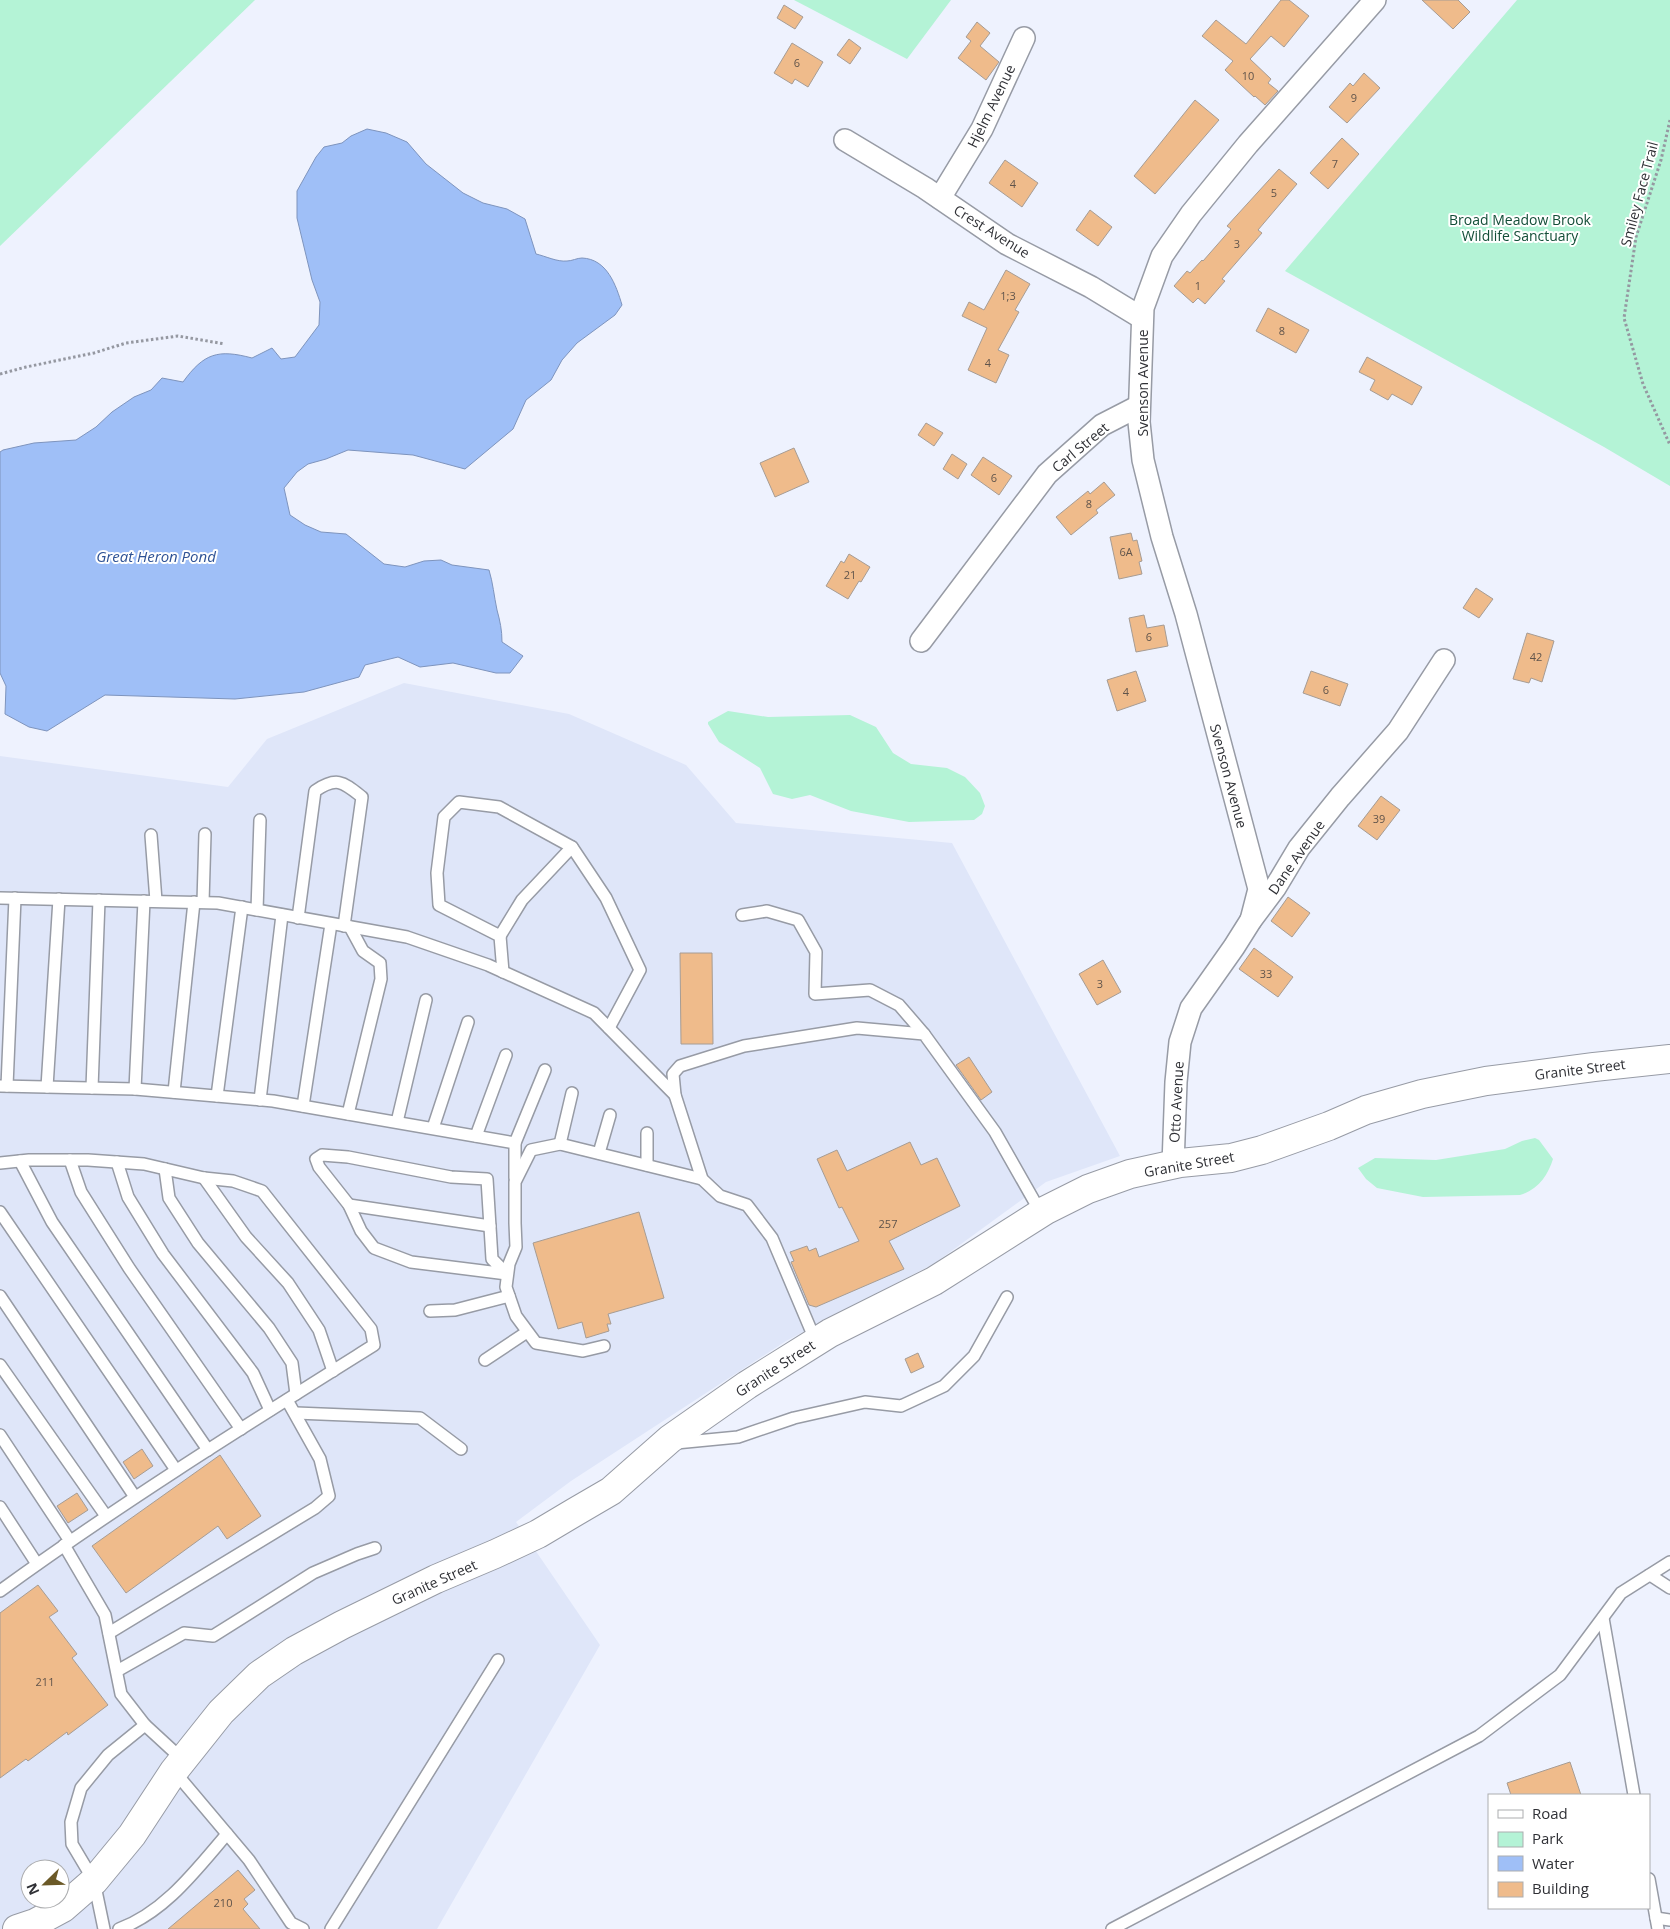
<svg xmlns="http://www.w3.org/2000/svg" width="1670" height="1929" font-family="'Open Sans',sans-serif">
	<style>
		.built { fill: #dfe6f9; fill-rule: evenodd }
		.green { fill: #b4f3d6 }
		.water { fill: #9fbff7; stroke: #7e94bd }
		.building { fill: #efbb8b; stroke: #a69c94 }
		.lines { fill: none; stroke-linecap: round; stroke-linejoin: round }
		.service-casing { stroke: #979ba5; stroke-width: 14 }
		.minor-casing { stroke: #979ba5; stroke-width: 24 }
		.tertiary-casing { stroke: #979ba5; stroke-width: 30 }
		.path { stroke: #9598a1; stroke-width: 3; stroke-dasharray: 2.5 2.5; stroke-linecap: butt }
		.service { stroke: #fff; stroke-width: 11 }
		.minor { stroke: #fff; stroke-width: 21 }
		.tertiary { stroke: #fff; stroke-width: 28 }
		.labels { text-anchor: middle; dominant-baseline: central; stroke-width: 4; stroke-linejoin: round; paint-order: stroke }
		.number-label { font-size: 11px; fill: #60544b }
		.street-label { font-size: 14px; fill: #303136; stroke: #fff }
		.park-label { font-size: 14px; fill: #134e38; stroke: #fff }
		.water-label { font-size: 15px; font-style: italic; fill: #2e5295; stroke: #fff }
	</style>
	<rect width="100%" height="100%" fill="#eef2fe"/>
	<!-- built -->
	<path class="built" d="M404 683 569 714 686 765 736 823 952 843 1120 1156 1046 1182 935 1263 786 1341 571 1481 516 1522 600 1645 437 1929H0V756L228 787 267 739ZM30 1869H60V1899H30Z"/>
	<!-- green -->
	<g class="green">
		<path d="M0 0H255L0 246Z"/>
		<path d="M794 0H951L907 59Z"/>
		<path d="M1517 0H1670V486L1604 447 1285 271Z"/>
		<path d="M728 711 768 717 850 715 876 727 893 753 911 764 947 768 965 777 980 793 985 806 982 814 974 820 909 822 851 811 810 795 792 799 773 794 760 768 719 742 708 724V722Z"/>
		<path d="M1535 1138 1539 1140 1553 1159C1548 1175 1538 1190 1520 1195L1423 1197 1377 1188 1366 1179 1358 1168 1375 1158 1436 1160 1505 1149 1522 1141Z"/>
	</g>
	<!-- water -->
	<path class="water" d="M367 129 386 133 407 142 426 164 463 193 483 203 507 209 525 219 536 254C545 256 557 262 567 261 572 261 577 258 582 258 607 259 616 285 622 305L615 315 577 343 562 360 551 380 526 400 513 429 465 469 413 455 348 450 326 459 308 464 297 472 284 488 290 515 305 525 321 532 346 534 384 564 405 567 424 561 441 560 452 565 489 570C493 583 494 596 497 610 500 621 502 630 502 642L523 656 510 673H496L453 663 420 667 398 657 365 665 359 677 304 692 235 699 105 695 47 731 29 727 5 714 6 686 0 673V452L3 450 34 443 76 440 96 427 112 412 134 397 151 390 162 378 183 382C204 353 218 349 252 358L272 348 281 359 295 357 319 325 320 302 312 280 297 218V191L316 157 324 147 342 143 351 136Z"/>
	<!-- building -->
	<g class="building">
		<path d="M1281 0H1289L1309 16 1284 47 1271 36 1250 59 1271 79 1268 83 1278 91 1265 105 1255 96 1254 97 1225 70 1233 61 1202 36 1216 20 1246 44Z"/>
		<path d="M1422 0H1458L1470 12 1453 29Z"/>
		<path d="M784 5 803 17 795 29 777 18Z"/>
		<path d="M977 22 990 33 980 46 999 62 986 80 958 58 971 41 966 37Z"/>
		<path d="M849 39 861 48 850 64 837 55Z"/>
		<path d="M792 43 823 62 808 87 795 79 792 84 774 73Z"/>
		<path d="M1364 73 1380 88 1347 123 1329 107 1350 83 1353 86Z"/>
		<path d="M1195 100 1219 120 1155 194 1134 176Z"/>
		<path d="M1342 138 1359 154 1328 189 1310 173Z"/>
		<path d="M1005 160 1038 183 1022 207 989 183Z"/>
		<path d="M1279 169 1297 184 1258 230 1262 233 1222 279 1225 281 1205 304 1198 298 1193 303 1174 286 1187 271 1190 273 1202 260 1203 261 1231 229 1227 226Z"/>
		<path d="M1090 210 1112 227 1098 246 1076 230Z"/>
		<path d="M1006 270 1030 284 1015 310 1019 312 998 350 1009 355 996 383 968 370 987 328 962 316 969 302 984 310Z"/>
		<path d="M1268 308 1309 330 1296 353 1256 331Z"/>
		<path d="M1367 357 1422 387 1412 405 1392 394 1388 400 1370 390 1375 380 1359 372Z"/>
		<path d="M926 423 943 433 934 446 918 435Z"/>
		<path d="M794 448 809 482 775 497 760 463Z"/>
		<path d="M952 454 967 464 958 479 943 469Z"/>
		<path d="M983 457 1012 476 999 495 971 475Z"/>
		<path d="M1104 482 1115 495 1096 510 1098 513 1071 535 1056 517 1088 491 1090 494Z"/>
		<path d="M1131 533 1133 541 1137 540 1142 561 1139 562 1142 574 1119 579 1110 537Z"/>
		<path d="M849 554 870 567 861 582 859 581 848 599 826 586 841 561 844 563Z"/>
		<path d="M1476 588 1493 599 1479 618 1463 608Z"/>
		<path d="M1144 615 1147 628 1164 625 1168 646 1136 652 1129 618Z"/>
		<path d="M1527 633 1554 641 1542 682 1531 678 1529 683 1513 679Z"/>
		<path d="M1136 671 1146 701 1117 711 1107 680Z"/>
		<path d="M1311 671 1348 684 1340 706 1303 693Z"/>
		<path d="M1381 796 1400 810 1377 840 1358 826Z"/>
		<path d="M1288 897 1310 913 1292 937 1271 921Z"/>
		<path d="M1254 948 1293 977 1278 997 1239 969Z"/>
		<path d="M680 953H712L713 1044H681Z"/>
		<path d="M1103 960 1121 992 1097 1005 1079 974Z"/>
		<path d="M969 1057 992 1092 981 1100 956 1065Z"/>
		<path d="M910 1142 921 1165 937 1158 960 1206 889 1241 904 1269 816 1307 809 1305 791 1262 794 1261 790 1252 807 1246 809 1251 816 1248 819 1257 859 1241 842 1207 839 1208 817 1159 837 1150 847 1171Z"/>
		<path d="M639 1212 664 1298 608 1314 611 1324H607L609 1331 586 1338 582 1322 558 1329 533 1243Z"/>
		<path d="M918 1353 924 1367 911 1373 905 1359Z"/>
		<path d="M142 1449 153 1466 134 1479 123 1462Z"/>
		<path d="M220 1455 261 1516 227 1539 218 1526 126 1593 92 1546Z"/>
		<path d="M77 1493 88 1510 68 1523 57 1506Z"/>
		<path d="M38 1585 58 1611 49 1617 77 1654 72 1658 108 1705 68 1735 67 1732 28 1761 26 1759 0 1778V1613Z"/>
		<path d="M1570 1762 1581 1795H1511L1507 1783Z"/>
		<path d="M238 1870 255 1890 244 1899 248 1904 243 1909 260 1929H168Z"/>
	</g>
	<g class="lines">
		<!-- service casing -->
		<g class="service-casing">
			<g id="service">
				<path d="M151 835 156 901"/>
				<path d="M0 898 218 903 407 937 488 965 594 1013 675 1095"/>
				<path d="M203 902 205 834"/>
				<path d="M257 910 260 820"/>
				<path d="M742 915 767 911 798 920 816 952 815 994 870 990 899 1005 924 1034"/>
				<path d="M298 918 315 791C337 776 343 782 362 797L344 926"/>
				<path d="M500 936 522 900 572 847"/>
				<path d="M503 972 500 936 439 905 437 873 444 817 459 802 499 807 572 847 606 898 640 970 609 1028"/>
				<path d="M0 1086 135 1089 273 1101 515 1143"/>
				<path d="M7 1086 15 898"/>
				<path d="M47 1087 59 899"/>
				<path d="M92 1088 99 900"/>
				<path d="M135 1089 144 901"/>
				<path d="M174 1092 194 902"/>
				<path d="M217 1096 242 907"/>
				<path d="M260 1100 282 915"/>
				<path d="M303 1106 331 924"/>
				<path d="M348 1114 381 979 380 963 363 951 350 927"/>
				<path d="M397 1122 426 1000"/>
				<path d="M433 1128 468 1022"/>
				<path d="M647 1133V1165"/>
				<path d="M476 1136 506 1055"/>
				<path d="M560 1144 572 1093"/>
				<path d="M599 1153 610 1115"/>
				<path d="M322 1155 348 1157 451 1177 487 1179 492 1259 507 1274 411 1262 374 1248 361 1231 349 1205 319 1167 316 1159Z"/>
				<path d="M70 1160 81 1192 129 1268 241 1429"/>
				<path d="M20 1161 52 1222 208 1450"/>
				<path d="M117 1162 128 1197 163 1254 253 1373 270 1410"/>
				<path d="M0 1163 29 1160H88L144 1164 204 1178 233 1181 262 1191 371 1329 374 1345C248 1424 121 1503 0 1591"/>
				<path d="M165 1169 169 1198 198 1243 269 1328 292 1363 296 1394"/>
				<path d="M204 1178 246 1237 288 1283 319 1330 333 1371"/>
				<path d="M515 1178V1143L545 1070"/>
				<path d="M349 1205 490 1226"/>
				<path d="M0 1212 176 1470"/>
				<path d="M0 1296 135 1497"/>
				<path d="M430 1311 455 1310 509 1296"/>
				<path d="M816 1342 772 1238 747 1205 720 1196 702 1179 675 1095 673 1074 680 1066 744 1046 857 1028 924 1034 995 1132 1041 1213"/>
				<path d="M604 1346 583 1351 536 1343 516 1316 506 1287 509 1264 516 1247 515 1223V1182L531 1150 560 1144 702 1179"/>
				<path d="M485 1360 527 1332"/>
				<path d="M0 1365 106 1516"/>
				<path d="M296 1413 420 1418 461 1449"/>
				<path d="M0 1435 70 1541"/>
				<path d="M676 1443 738 1437 794 1418 865 1402 901 1406 944 1386 974 1356 1007 1297"/>
				<path d="M0 1507 37 1564"/>
				<path d="M64 1545 105 1615 121 1694 145 1725"/>
				<path d="M1650 1575 1670 1588"/>
				<path d="M1603 1618 1634 1795"/>
				<path d="M109 1633 315 1508 329 1496 320 1459 287 1400"/>
				<path d="M117 1671 184 1633 213 1636 313 1573 357 1554 375 1548"/>
				<path d="M174 1771 249 1860 291 1923 303 1929"/>
				<path d="M1649 1879 1658 1929"/>
				<path d="M1656 1918 1670 1920"/>
				<path d="M104 1929 94 1881 72 1844 71 1822 81 1788 108 1755 145 1725 183 1760"/>
				<path d="M119 1929C165 1912 196 1870 227 1834"/>
				<path d="M331 1929 498 1660"/>
				<path d="M1112 1929 1479 1736 1560 1675 1621 1593 1670 1562"/>
			</g>
		</g>
		<!-- minor casing -->
		<g class="minor-casing">
			<g id="minor">
				<path d="M845 140 925 188 1007 244 1091 287 1142 318"/>
				<path d="M940 198 982 129 1024 38"/>
				<path d="M921 641 1047 474 1102 425 1139 406"/>
				<path d="M1251 920 1259 889 1186 614 1162 537 1143 460 1139 422 1143 308 1162 256 1191 214 1248 144 1375 0"/>
				<path d="M1173 1165 1176 1082 1180 1042 1191 1008 1234 947 1251 920 1275 888 1299 848 1340 797 1398 731 1444 660"/>
			</g>
		</g>
		<!-- tertiary casing -->
		<g class="tertiary-casing">
			<path id="tertiary" d="M17 1929 35 1923 63 1908 94 1881 132 1835 174 1771 221 1712 259 1675 294 1651 342 1625 436 1579 495 1554 538 1534 575 1512 611 1491 670 1439 747 1385 830 1333 934 1281 1046 1210 1088 1189 1130 1174 1180 1163 1231 1158 1262 1150 1329 1126 1366 1110 1422 1094 1486 1081 1594 1067 1670 1059"/>
		</g>
		<!-- path -->
		<g class="path">
			<path d="M1670 120 1661 160 1636 237 1624 318 1643 384 1670 445"/>
			<path d="M0 374 26 367 94 353 126 343 178 336 225 344"/>
		</g>
		<!-- service -->
		<use href="#service" class="service"/>
		<!-- minor -->
		<use href="#minor" class="minor"/>
		<!-- tertiary -->
		<use href="#tertiary" class="tertiary"/>
	</g>
	<g class="labels">
		<!-- number labels -->
		<g class="number-label">
			<text x="797" y="62">6</text>
			<text x="1248" y="75">10</text>
			<text x="1354" y="97">9</text>
			<text x="1335" y="163">7</text>
			<text x="1013" y="183">4</text>
			<text x="1274" y="192">5</text>
			<text x="1237" y="243">3</text>
			<text x="1198" y="285">1</text>
			<text x="1008" y="295">1;3</text>
			<text x="1282" y="330">8</text>
			<text x="988" y="362">4</text>
			<text x="994" y="477">6</text>
			<text x="1089" y="503">8</text>
			<text x="1126" y="551">6A</text>
			<text x="850" y="574">21</text>
			<text x="1149" y="636">6</text>
			<text x="1536" y="656">42</text>
			<text x="1326" y="689">6</text>
			<text x="1126" y="691">4</text>
			<text x="1379" y="818">39</text>
			<text x="1266" y="973">33</text>
			<text x="1100" y="983">3</text>
			<text x="888" y="1223">257</text>
			<text x="45" y="1681">211</text>
			<text x="223" y="1902">210</text>
		</g>
		<!-- street labels -->
		<g class="street-label">
			<text transform="translate(991 106) rotate(-64)">Hjelm Avenue</text>
			<text transform="translate(1639 194) rotate(-75)">Smiley Face Trail</text>
			<text transform="translate(992 231) rotate(32)">Crest Avenue</text>
			<text transform="translate(1142 383) rotate(-90)">Svenson Avenue</text>
			<text transform="translate(1080 447) rotate(-40)">Carl Street</text>
			<text transform="translate(1229 776) rotate(75)">Svenson Avenue</text>
			<text transform="translate(1296 857) rotate(-55)">Dane Avenue</text>
			<text transform="translate(1580 1069) rotate(-7)">Granite Street</text>
			<text transform="translate(1176 1102) rotate(-87)">Otto Avenue</text>
			<text transform="translate(1189 1164) rotate(-10)">Granite Street</text>
			<text transform="translate(775 1368) rotate(-33)">Granite Street</text>
			<text transform="translate(434 1582) rotate(-24)">Granite Street</text>
		</g>
		<!-- park labels -->
		<g class="park-label">
			<text x="1520" y="219">Broad Meadow Brook<tspan x="1520" dy="16">Wildlife Sanctuary</tspan></text>
		</g>
		<!-- water labels -->
		<g class="water-label">
			<text x="156" y="556">Great Heron Pond</text>
		</g>
	</g>
	<!-- legend -->
	<rect x="1488" y="1794" width="162" height="115" fill="#ffffff" stroke="#acadaf"/>
	<rect x="1498" y="1810" width="25" height="8" fill="#ffffff" stroke="#acadaf"/>
	<text x="1532" y="1819" font-size="15" fill="#303136">Road</text>
	<rect x="1498" y="1832" width="25" height="15" fill="#b4f3d6" stroke="#acadaf"/>
	<text x="1532" y="1844" font-size="15" fill="#303136">Park</text>
	<rect x="1498" y="1856" width="25" height="15" fill="#9fbff7" stroke="#acadaf"/>
	<text x="1532" y="1869" font-size="15" fill="#303136">Water</text>
	<rect x="1498" y="1882" width="25" height="15" fill="#efbb8b" stroke="#acadaf"/>
	<text x="1532" y="1894" font-size="15" fill="#303136">Building</text>
	<!-- north arrow -->
	<g transform="translate(45 1884) rotate(247)"><circle r="24" fill="#ffffff" stroke="#acadaf"/>
	<path d="M0-4L9 19L0 12L-9 19Z" fill="#6b5927"/>
	<text y="-8" font-size="14" font-weight="bold" text-anchor="middle" fill="#303136">N</text>
	</g>
</svg>
